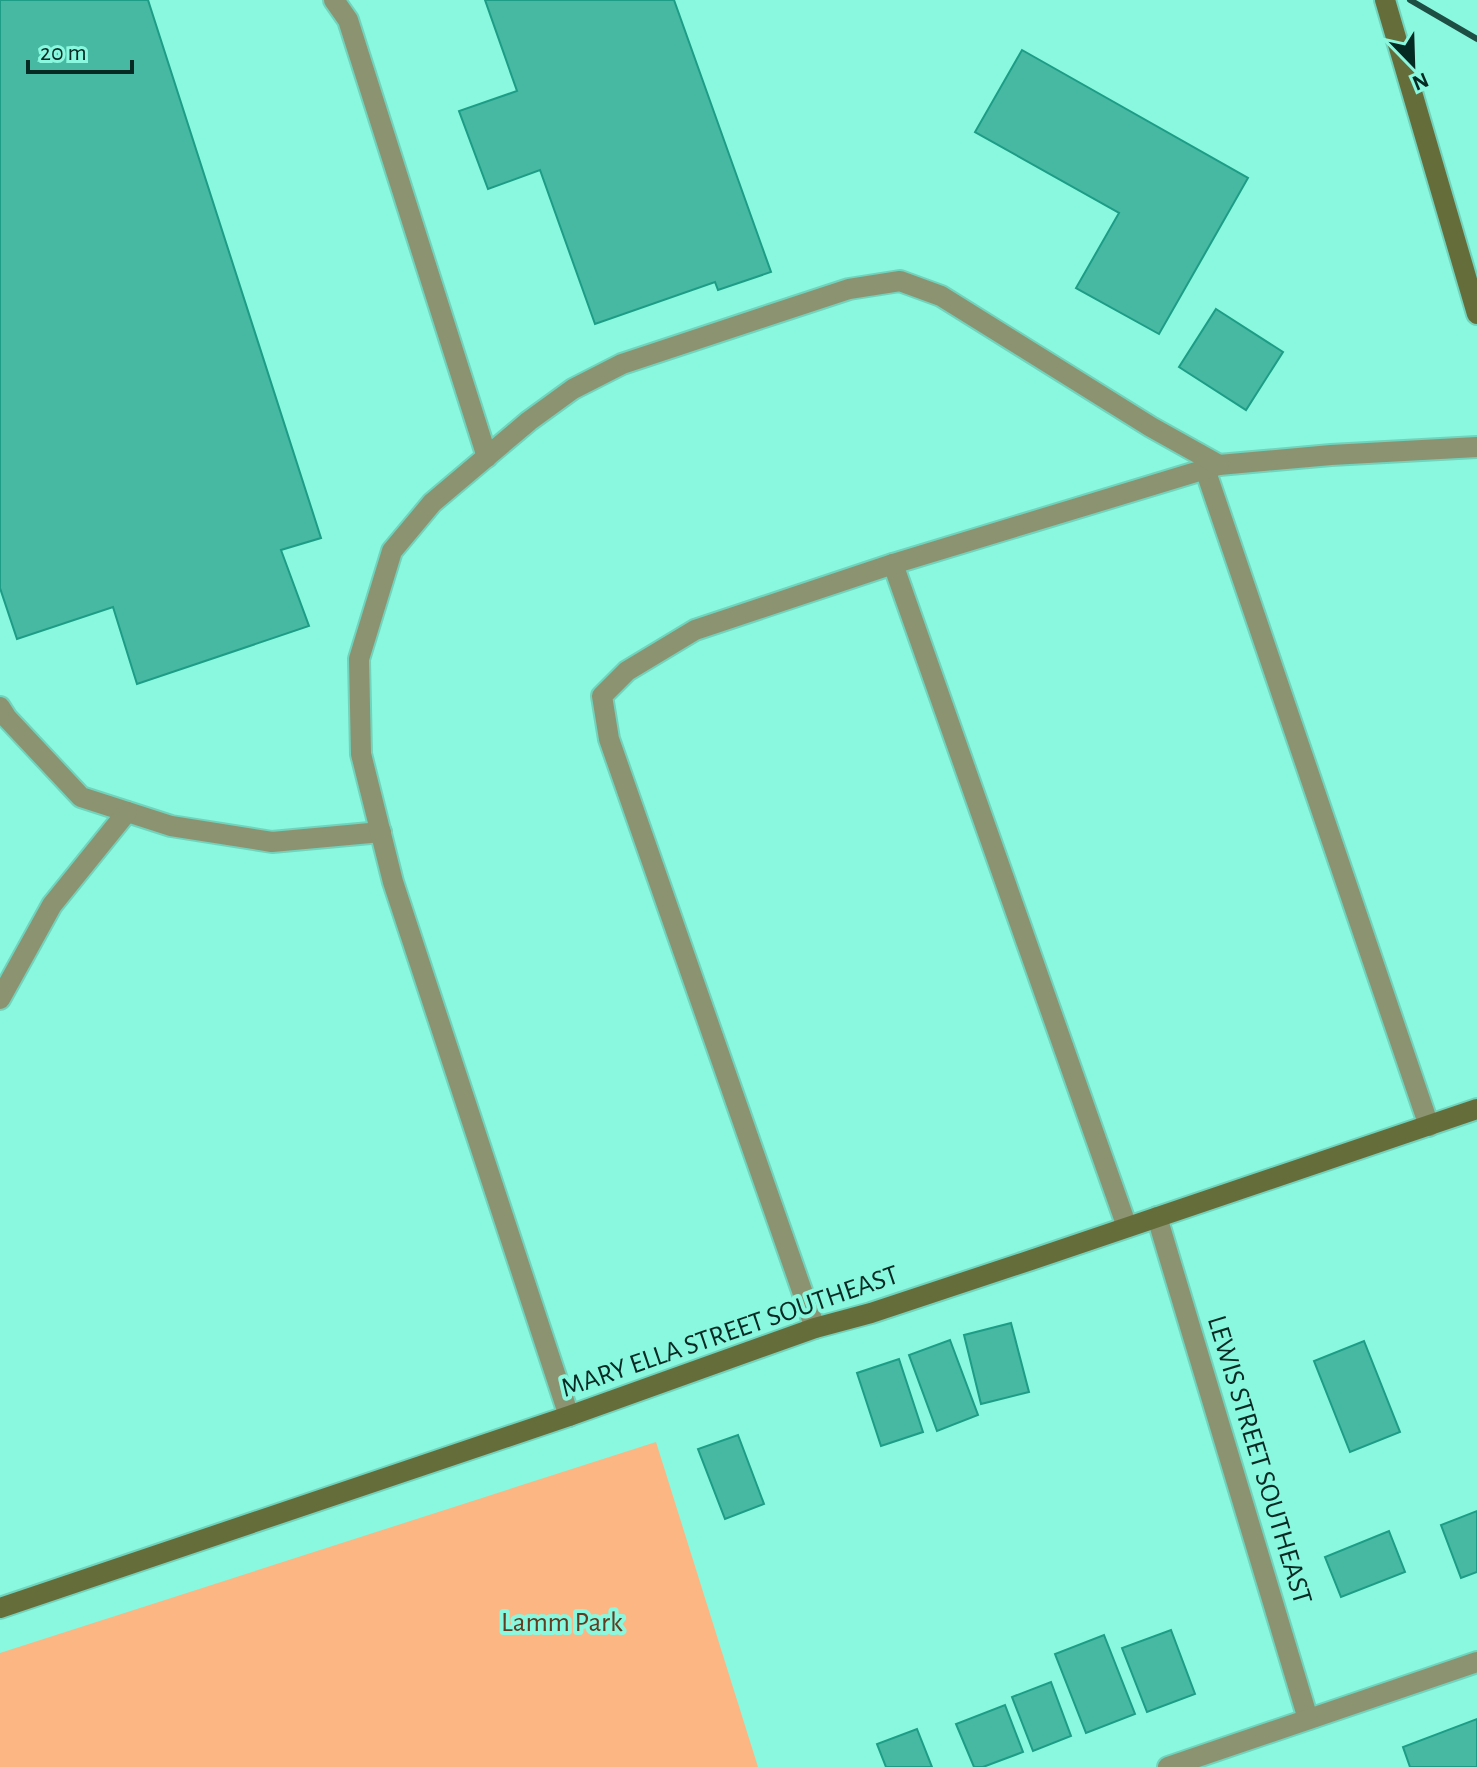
<svg xmlns="http://www.w3.org/2000/svg" width="1477" height="1767" font-family="'Alegreya Sans',sans-serif">
	<style>
		.green { fill: #fbb684 }
		.building { fill: #47b8a1; stroke: #1d9c86; stroke-width: 2 }
		.lines { fill: none; stroke-linecap: round; stroke-linejoin: round }
		.lane-casing { stroke: #71d3bc; stroke-width: 24 }
		.street-casing { stroke: #71d3bc; stroke-width: 24 }
		.secondary-casing { stroke: #71d3bc; stroke-width: 24 }
		.lane { stroke: #8c9371; stroke-width: 20 }
		.street { stroke: #8c9371; stroke-width: 20 }
		.secondary { stroke: #656e3b; stroke-width: 20 }
		.rail { stroke: #1d4f45; stroke-width: 6 }
		.labels { text-anchor: middle; dominant-baseline: central; stroke-width: 8; stroke-linejoin: round; paint-order: stroke }
		.street-label { font-size: 28px; fill: #052a23; stroke: #89f8de }
		.park-label { font-size: 28px; fill: #603c20; stroke: #89f8de }
	</style>
	<rect width="100%" height="100%" fill="#89f8de"/>
	<!-- green -->
	<path class="green" d="M656 1442 758 1767H0V1653Z"/>
	<!-- building -->
	<g class="building">
		<path d="M0 0H148L321 538 281 550 309 626 137 684 113 607 17 639 0 588Z"/>
		<path d="M485 0H674L771 272 718 290 715 282 595 324 540 170 488 189 459 111 517 91Z"/>
		<path d="M1022 50 1248 178 1159 334 1076 288 1119 213 975 132Z"/>
		<path d="M1216 309 1283 352 1246 410 1179 367Z"/>
		<path d="M1011 1323 1029 1392 981 1404 964 1335Z"/>
		<path d="M950 1340 978 1415 937 1431 909 1355Z"/>
		<path d="M1364 1341 1400 1432 1350 1452 1314 1361Z"/>
		<path d="M899 1359 923 1432 881 1446 857 1373Z"/>
		<path d="M738 1435 764 1504 725 1519 698 1449Z"/>
		<path d="M1477 1511V1572L1461 1578 1441 1525Z"/>
		<path d="M1389 1531 1405 1572 1341 1597 1325 1557Z"/>
		<path d="M1171 1630 1195 1694 1147 1712 1122 1648Z"/>
		<path d="M1104 1635 1135 1714 1086 1733 1055 1654Z"/>
		<path d="M1051 1682 1071 1736 1033 1751 1012 1697Z"/>
		<path d="M1005 1705 1023 1752 983 1767H974L956 1724Z"/>
		<path d="M1477 1719V1767H1410L1403 1747Z"/>
		<path d="M917 1729 932 1767H886L877 1744Z"/>
	</g>
	<g class="lines">
		<!-- lane casing -->
		<g class="lane-casing">
			<g id="lane">
				<path d="M334 0 348 20 487 457"/>
				<path d="M1205 469 1429 1126"/>
				<path d="M893 564 1127 1227"/>
				<path d="M0 707 7 718 81 797 171 826 272 842 381 832"/>
				<path d="M0 999 52 905 127 812"/>
				<path d="M815 1328 609 739 602 696 627 671 695 630 893 564 1219 465 1331 455 1477 447"/>
				<path d="M569 1416 393 882 361 754 359 659 392 551 432 503 529 421 573 389 622 364 770 315 849 289 900 281 941 296 1151 427 1219 465"/>
			</g>
		</g>
		<!-- street casing -->
		<g class="street-casing">
			<g id="street">
				<path d="M1157 1217 1308 1719"/>
				<path d="M1168 1767 1477 1662"/>
			</g>
		</g>
		<!-- secondary casing -->
		<g class="secondary-casing">
			<g id="secondary">
				<path d="M1385 0 1477 314"/>
				<path d="M0 1608 569 1416 815 1328 871 1313 1031 1260 1477 1109"/>
			</g>
		</g>
		<!-- lane -->
		<use href="#lane" class="lane"/>
		<!-- street -->
		<use href="#street" class="street"/>
		<!-- secondary -->
		<use href="#secondary" class="secondary"/>
		<!-- rail -->
		<path class="rail" d="M1410 0 1477 39"/>
	</g>
	<g class="labels">
		<!-- street labels -->
		<g class="street-label">
			<text transform="translate(730 1332) rotate(-19)">MARY ELLA STREET SOUTHEAST</text>
			<text transform="translate(1259 1460) rotate(73)">LEWIS STREET SOUTHEAST</text>
		</g>
		<!-- park labels -->
		<g class="park-label">
			<text x="562" y="1623">Lamm Park</text>
		</g>
	</g>
	<!-- north arrow -->
	<g transform="translate(1413 64) rotate(157)" stroke="#89f8de" stroke-width="6" paint-order="stroke">
	<path d="M0-6L14 30L0 20L-14 30Z" fill="#052a23"/>
	<text y="-12" font-size="22" font-weight="bold" text-anchor="middle" fill="#052a23">N</text>
	</g>
	<!-- scale -->
	<path d="M28 60v12h104v-12" fill="none" stroke="#052a23" stroke-width="4"/>
	<text x="40" y="60" font-size="24" fill="#052a23" stroke="#89f8de" stroke-width="6" paint-order="stroke">20 m</text>
</svg>
